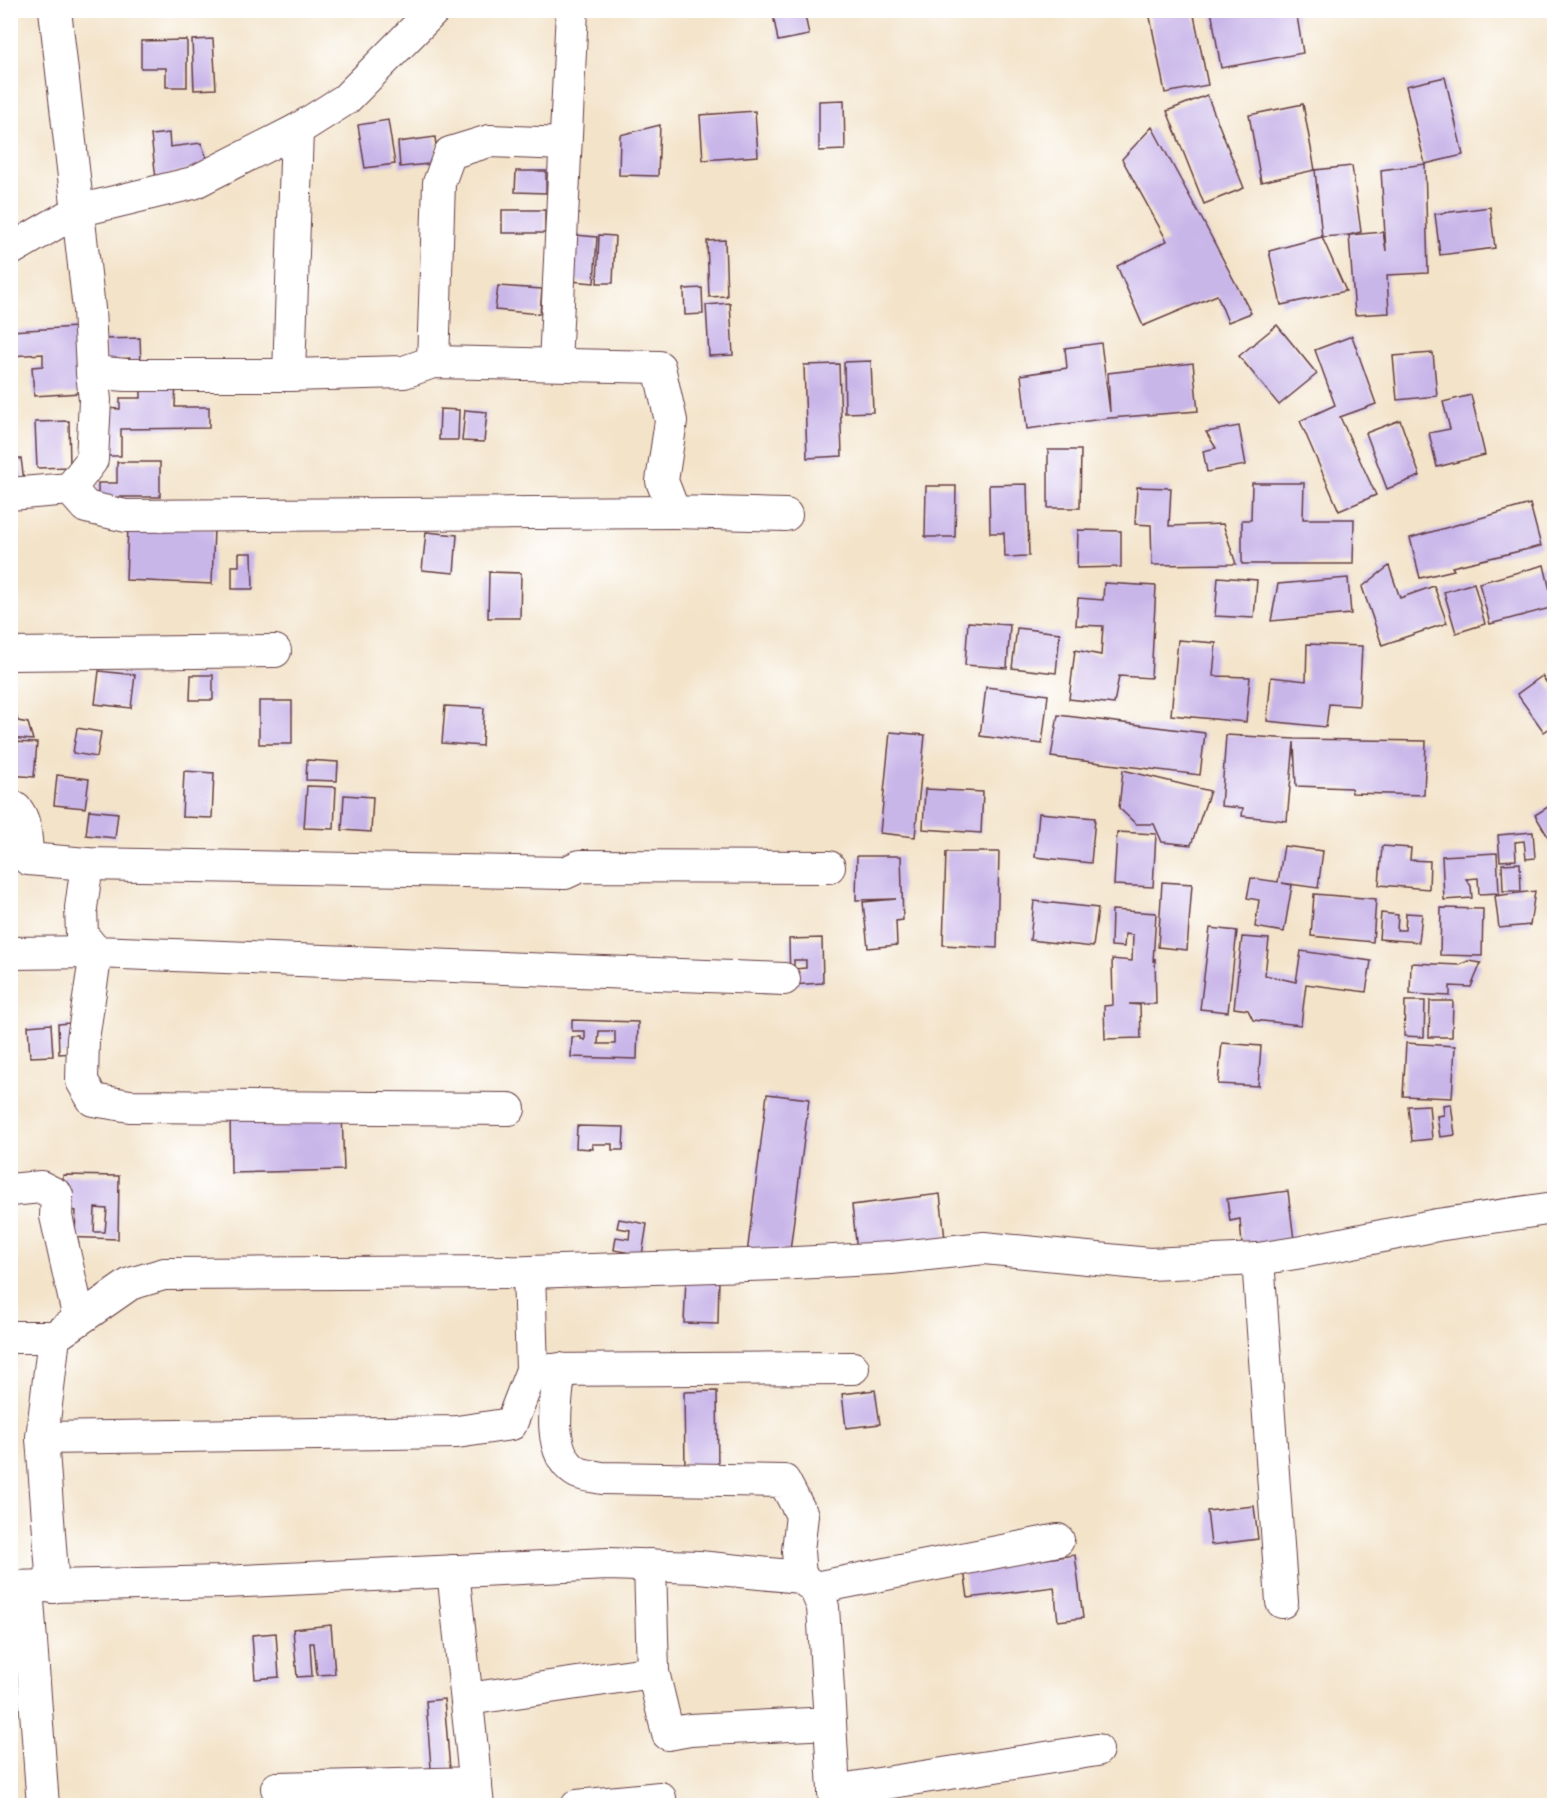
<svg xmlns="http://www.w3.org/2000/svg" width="1565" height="1816" font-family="'Sorts Mill Goudy',serif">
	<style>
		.building { fill: #c9b6e9; fill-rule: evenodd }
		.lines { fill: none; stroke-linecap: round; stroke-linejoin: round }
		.minor-casing { stroke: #633c43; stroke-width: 34 }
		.minor { stroke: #fff; stroke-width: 32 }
	</style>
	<rect width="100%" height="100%" fill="#fff"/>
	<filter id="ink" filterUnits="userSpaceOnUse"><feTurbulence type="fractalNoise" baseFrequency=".0167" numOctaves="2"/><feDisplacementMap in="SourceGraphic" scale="12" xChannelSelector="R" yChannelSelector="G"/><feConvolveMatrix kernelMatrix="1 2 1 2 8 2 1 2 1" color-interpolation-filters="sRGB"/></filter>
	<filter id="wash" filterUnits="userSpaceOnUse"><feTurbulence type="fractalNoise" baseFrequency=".008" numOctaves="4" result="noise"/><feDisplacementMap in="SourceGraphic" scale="24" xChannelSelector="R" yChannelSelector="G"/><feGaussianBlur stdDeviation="1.35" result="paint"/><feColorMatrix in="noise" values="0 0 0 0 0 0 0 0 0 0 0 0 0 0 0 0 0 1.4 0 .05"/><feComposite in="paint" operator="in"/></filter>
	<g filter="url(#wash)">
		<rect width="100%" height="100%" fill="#f3e3c9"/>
		<g id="blocks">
			<!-- building -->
			<g class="building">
				<path d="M788 10H804L809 35 778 41 773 14Z"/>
				<path d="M1157 10H1193L1208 85 1165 93 1149 12Z"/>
				<path d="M1211 10H1296L1303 53 1221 68Z"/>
				<path d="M213 39 216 89 194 90 192 40Z"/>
				<path d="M187 40V87H166V68H141V41Z"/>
				<path d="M1445 77 1463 155 1425 164 1406 86Z"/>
				<path d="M1207 95 1244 188 1204 204 1167 111Z"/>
				<path d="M844 100 845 150 819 151V101Z"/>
				<path d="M1303 104 1315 170 1261 182 1249 115Z"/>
				<path d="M755 111 758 156 703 160 700 115Z"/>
				<path d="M388 120 395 164 365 168 358 125Z"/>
				<path d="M660 125 658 176 619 175 620 135Z"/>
				<path d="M1152 127 1203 221 1251 313 1228 322 1217 295 1143 326 1117 266 1167 241 1122 159Z"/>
				<path d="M169 133 170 147 201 143 209 163 156 179 151 135Z"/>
				<path d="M435 137 438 163 400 167 398 142Z"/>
				<path d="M1425 164 1428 273 1387 275 1389 313 1355 315 1349 235 1383 232 1386 251 1381 170Z"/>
				<path d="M1352 166 1361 232 1349 235 1322 237 1315 170Z"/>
				<path d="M516 171H546V193L515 192Z"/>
				<path d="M1490 207 1495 248 1440 255 1435 214Z"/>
				<rect x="502" y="210" width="43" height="23"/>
				<path d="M575 235 597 237 594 283 571 281Z"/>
				<path d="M599 235 615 236 613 283H597Z"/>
				<path d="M1322 237 1346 291 1281 305 1269 251Z"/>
				<path d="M725 240 727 296 709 297 707 241Z"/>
				<path d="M498 286 542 289 540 314 495 310Z"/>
				<path d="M702 288 703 314 685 315 684 289Z"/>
				<path d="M730 303 733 355 709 356 706 305Z"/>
				<path d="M1277 325 1317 374 1279 405 1239 356Z"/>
				<path d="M77 327 80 393 34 396 32 367 43 366V354L10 356V331Z"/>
				<path d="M1352 336 1376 404 1340 417 1376 495 1339 511 1300 421 1335 405 1315 350Z"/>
				<path d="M140 338 141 366H131L130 358 119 359V367H106L105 339Z"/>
				<path d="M1101 343 1110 412 1108 373 1193 363 1198 411 1110 418 1027 429 1021 375 1067 368 1065 348Z"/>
				<path d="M1433 353 1437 396 1397 400 1393 356Z"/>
				<path d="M871 361 873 412 845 413 844 362Z"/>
				<path d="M839 364 842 456 807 458 804 365Z"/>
				<path d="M141 378H176L175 407H209V428L121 429V456H104V408L120 409V398H141Z"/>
				<path d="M1471 395 1485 455 1437 467 1429 433 1450 429 1443 402Z"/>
				<path d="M440 409 459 410 458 440H439Z"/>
				<path d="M465 410 487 412 484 442 462 441Z"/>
				<path d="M1400 420 1420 476 1387 489 1366 433Z"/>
				<path d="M69 421 70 467 37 468 35 422Z"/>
				<path d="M1239 426 1246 465 1207 472 1203 451 1216 448 1206 432Z"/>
				<path d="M1048 450H1081L1080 508H1048Z"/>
				<path d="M21 458 25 489 10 491V460Z"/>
				<path d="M117 462H160V497H118V508H98V483H117Z"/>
				<path d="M1252 483H1304L1303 519H1354L1353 564H1242V520H1251Z"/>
				<path d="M1027 484 1029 556 1005 557 1004 533H990L989 485Z"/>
				<path d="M926 486H956L955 537H925Z"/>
				<path d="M1137 487 1171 488 1169 526 1223 524 1236 564 1152 565 1151 525 1135 524Z"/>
				<path d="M1530 504 1541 546 1452 567 1454 570 1420 578 1410 538Z"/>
				<path d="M128 526 214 529 212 584 126 580Z"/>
				<path d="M1078 530 1121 531V567L1077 568Z"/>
				<path d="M426 532 457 535 454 573 422 570Z"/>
				<path d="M239 553H252L253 589H232V566H239Z"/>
				<path d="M1544 565 1554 607 1490 624 1479 583Z"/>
				<path d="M1389 566 1400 598 1434 586 1447 623 1382 645 1362 587Z"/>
				<path d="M489 572 521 573 520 618H488Z"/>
				<path d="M1218 577 1257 580 1254 618 1215 616Z"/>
				<path d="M1348 578 1351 614 1271 621 1278 584Z"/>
				<path d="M1104 583 1156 586 1151 678 1119 676 1114 704 1069 699 1075 650 1101 655 1103 626 1076 625 1078 598 1103 600Z"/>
				<path d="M1474 583 1485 624 1456 633 1444 592Z"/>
				<path d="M968 622 1010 625 1007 668 965 665Z"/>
				<path d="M1017 628 1060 633 1056 673 1012 668Z"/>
				<path d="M1178 640 1216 643 1213 676 1250 677 1246 722 1171 715Z"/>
				<path d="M1307 644 1362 646 1359 706 1329 704 1326 727 1267 721 1271 677 1306 681Z"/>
				<path d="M99 671 135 675 131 708 95 704Z"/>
				<path d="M191 675H213V700H190Z"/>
				<path d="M1542 676 1554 693V725L1544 732 1517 694Z"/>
				<path d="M986 687 1048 695 1042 744 980 736Z"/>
				<rect x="259" y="701" width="33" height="43"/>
				<path d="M10 705H13L18 721 28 723 33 740 10 738Z"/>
				<path d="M445 706 484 708 482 746 442 743Z"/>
				<path d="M1058 715 1205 733 1200 775 1051 757Z"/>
				<path d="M77 728 101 732 97 757 73 753Z"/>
				<path d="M890 732 925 735 915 837 880 833Z"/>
				<path d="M1226 735 1295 739 1426 741 1424 795 1352 793 1351 788 1296 786 1294 742 1287 821 1242 816 1243 808 1221 806Z"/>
				<path d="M10 742 37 743 34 777 10 775Z"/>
				<path d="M307 760 338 762 337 781 306 780Z"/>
				<path d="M1123 770 1210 791 1191 845 1162 842 1154 824H1136L1119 808Z"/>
				<path d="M184 771 214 773 212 818 182 817Z"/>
				<path d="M57 775 89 779 85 808 54 805Z"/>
				<path d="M307 786 336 787 334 829 304 828Z"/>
				<path d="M925 789 983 792 981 833 923 829Z"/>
				<path d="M344 795 373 797 371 832 342 830Z"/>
				<path d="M1554 803V847L1535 815Z"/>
				<path d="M89 810 118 813 115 838 86 835Z"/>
				<path d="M1039 813 1095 818 1091 863 1035 857Z"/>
				<path d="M1117 832 1156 834 1153 887 1114 885Z"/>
				<path d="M1533 832 1535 858 1526 859 1524 841 1515 842 1516 860 1500 861 1498 835Z"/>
				<path d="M1284 846 1323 851 1318 888 1282 883 1292 885 1284 932 1255 927 1259 900 1247 898 1251 878 1278 882Z"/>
				<path d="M1382 846 1411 848 1410 860 1430 861 1429 889 1379 885Z"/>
				<path d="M946 852H999L997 948 943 945Z"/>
				<path d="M1497 853 1499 893 1479 894 1478 878 1466 879 1471 886 1472 898 1444 900 1442 856Z"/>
				<path d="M857 856H901L903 920 896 921 897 945 868 948 863 902 896 899 856 900Z"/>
				<path d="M1520 863 1521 891H1503L1502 864Z"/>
				<path d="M1162 882 1192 884 1187 950 1158 947Z"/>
				<path d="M1535 891 1530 925 1499 928 1495 896Z"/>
				<path d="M1314 894 1376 899 1373 942 1311 936Z"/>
				<path d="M1034 901 1098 908 1093 947 1030 940Z"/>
				<path d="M1441 908 1483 909 1482 956 1440 955Z"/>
				<path d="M1112 910 1156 913 1153 962 1155 958 1156 1004H1129L1140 1005 1141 1038 1105 1039 1104 1006 1113 1005 1112 959 1132 961 1133 935 1125 934 1124 947 1111 946Z"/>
				<path d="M1381 913 1398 915 1397 930H1405L1406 913 1422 914 1419 942 1379 939Z"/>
				<path d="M1210 928 1237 931 1228 1012 1200 1009Z"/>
				<path d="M1242 937 1269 939 1265 975 1296 982 1301 951 1371 961 1366 992 1306 984 1301 1025 1253 1020 1248 1010 1234 1008Z"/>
				<path d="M822 938 823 983 790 985 789 939ZM794 960H806V968L794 969Z"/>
				<path d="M1468 961 1481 963 1471 987 1450 986V996L1410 994 1411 963 1460 965Z"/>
				<path d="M1405 1001H1425L1424 1037 1404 1036Z"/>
				<path d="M1430 1001H1453L1452 1037H1429Z"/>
				<path d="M572 1020 638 1022 637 1059 571 1057 572 1037H581V1039L585 1040V1031H572ZM599 1031H615V1044H598Z"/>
				<path d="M70 1023 72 1053 59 1054 58 1024Z"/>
				<path d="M51 1024 53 1056 30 1057 28 1026Z"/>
				<path d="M1222 1043 1261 1046 1258 1086 1218 1084Z"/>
				<path d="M1406 1043 1455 1046 1452 1098 1403 1096Z"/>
				<path d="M767 1094 809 1099 789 1259 747 1254Z"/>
				<path d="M1451 1104 1455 1135 1440 1137 1437 1116 1444 1115 1443 1105Z"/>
				<path d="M1429 1105 1432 1139 1412 1141 1408 1106Z"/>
				<path d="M342 1113 344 1170 231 1173 230 1115Z"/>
				<path d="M577 1126 624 1127 623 1150H612V1144H592L593 1149 576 1148Z"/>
				<path d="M63 1175 119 1176 118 1239 62 1237ZM95 1208 107 1209 105 1232H94ZM67 1210 76 1211 75 1233Z"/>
				<path d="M1288 1191 1294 1240 1242 1246 1240 1219 1230 1221 1227 1199Z"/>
				<path d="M940 1194 945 1239 857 1251 852 1205Z"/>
				<path d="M619 1219 647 1224 642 1255 614 1250 616 1237 629 1239 630 1230 617 1228Z"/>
				<path d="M686 1277 719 1278 718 1324 684 1323Z"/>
				<path d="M875 1390 880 1424 846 1428 842 1394Z"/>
				<path d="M717 1391 718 1470 685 1471 684 1392Z"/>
				<path d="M1254 1506 1258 1539 1211 1545 1207 1511Z"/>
				<path d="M1075 1555 1083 1618 1058 1621 1054 1587 968 1598 964 1570Z"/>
				<path d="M331 1625 335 1674 317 1675 314 1643H310L312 1676 297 1677 293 1629Z"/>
				<path d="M276 1633 279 1677 255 1679 252 1635Z"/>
				<path d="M444 1699 451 1781 432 1782 426 1701Z"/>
			</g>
		</g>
	</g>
	<g filter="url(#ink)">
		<use href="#blocks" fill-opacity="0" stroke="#633c43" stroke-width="1.5"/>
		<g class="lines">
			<!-- minor casing -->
			<g class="minor-casing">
				<g id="minor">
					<path d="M55 10 89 309 92 372 126 375H289L404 372 433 362 659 367 671 421 662 481 674 512 786 515"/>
					<path d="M10 250 77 211 193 183 297 130 346 99 434 10"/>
					<path d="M433 362 439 183 450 153 489 141 565 144"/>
					<path d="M555 364 572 10"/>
					<path d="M289 375 297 130"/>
					<path d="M70 489 92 460 95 400 92 372"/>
					<path d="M10 494 70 489 86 507 126 516 674 512"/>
					<path d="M10 654 275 651"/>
					<path d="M10 805C28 813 25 842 28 859L87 864 565 873 580 866 829 867"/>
					<path d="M87 864 81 908 82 935 96 952 784 979"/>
					<path d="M10 953 96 952 83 1039 82 1081 93 1100 130 1106 509 1109"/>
					<path d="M10 1190 41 1187 57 1195 56 1216 79 1319"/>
					<path d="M1258 1259 1282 1602"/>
					<path d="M10 1337H54"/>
					<path d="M560 1369C556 1400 546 1451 575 1471 582 1476 594 1476 602 1478L784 1481 802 1515 798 1551 800 1577"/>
					<path d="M538 1370 853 1368"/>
					<path d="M42 1438 457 1432 511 1424 532 1370 529 1272"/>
					<path d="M453 1571 478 1806"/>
					<path d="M10 1587 223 1582 608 1564 699 1567 800 1577 815 1588 823 1607 835 1806"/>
					<path d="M27 1587 43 1806"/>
					<path d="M53 1587 42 1438 54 1337 130 1284 164 1274 529 1272 777 1264 891 1258 984 1248 1149 1264 1258 1259 1302 1252 1437 1225 1554 1208"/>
					<path d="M815 1588 1058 1540"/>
					<path d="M653 1672 668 1734 690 1730 830 1723"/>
					<path d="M468 1699 653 1672 650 1565"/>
					<path d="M277 1788 476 1783"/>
					<path d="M834 1791 1097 1750"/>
					<path d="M577 1806 660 1798"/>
				</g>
			</g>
			<!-- minor -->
			<use href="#minor" class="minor"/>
		</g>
	</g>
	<!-- margin -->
	<rect width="1565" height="1816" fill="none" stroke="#fff" stroke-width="36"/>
</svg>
